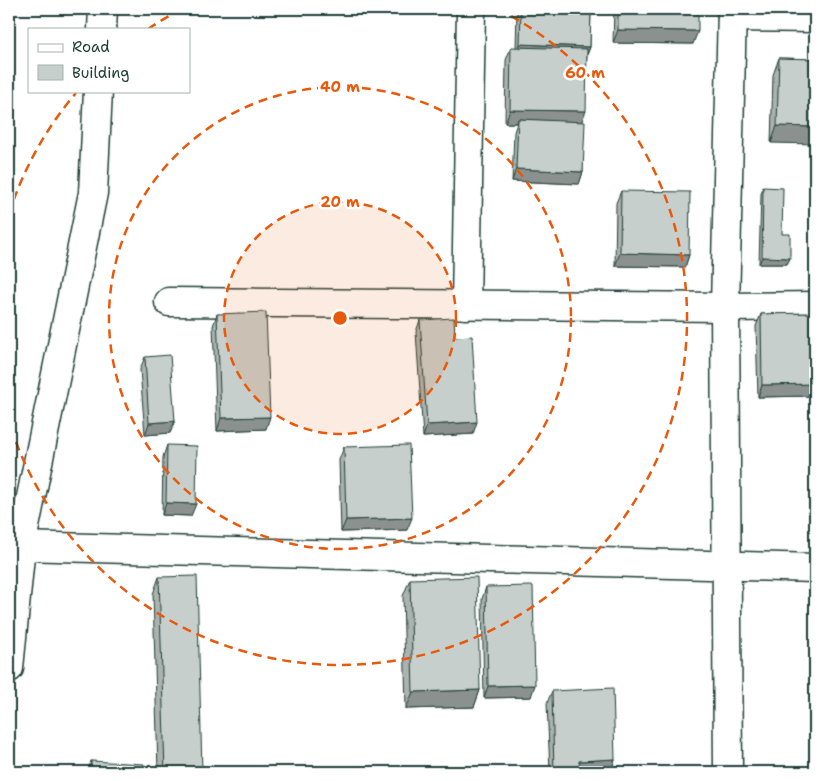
<svg xmlns="http://www.w3.org/2000/svg" width="824" height="781" font-family="'Shantell Sans',sans-serif">
	<style>
		.lines { fill: none; stroke-linecap: round; stroke-linejoin: round }
		.street-casing { stroke: #1f3d34; stroke-width: 31 }
		.street { stroke: #fff; stroke-width: 28 }
		.wall { fill: #abb2af; stroke: #1f3d34 }
		.shaded-wall { fill: #8b918f; stroke: #1f3d34 }
		.building { fill: #c7cfcc; stroke: #1f3d34 }
		.ring { fill: none; stroke: #e8590c; stroke-width: 2.5; stroke-dasharray: 9 6 }
		.centre { fill: #e8590c; stroke: #fff; stroke-width: 2.5 }
		.ring-label { font-size: 15px; text-anchor: middle; font-weight: bold; fill: #e8590c; stroke: #fff; stroke-width: 5; stroke-linejoin: round; paint-order: stroke }
	</style>
	<rect width="100%" height="100%" fill="#fff"/>
	<filter id="ink" filterUnits="userSpaceOnUse"><feTurbulence type="fractalNoise" baseFrequency=".02" numOctaves="2"/><feDisplacementMap in="SourceGraphic" scale="10" xChannelSelector="R" yChannelSelector="G"/><feConvolveMatrix kernelMatrix="1 2 1 2 8 2 1 2 1" color-interpolation-filters="sRGB"/></filter>
	<g filter="url(#ink)">
		<g class="lines">
			<!-- street casing -->
			<g class="street-casing">
				<g id="street">
					<path d="M732 17 815 18"/>
					<path d="M102 29 103 9"/>
					<path d="M169 302 725 307 815 306"/>
					<path d="M466 305 471 9"/>
					<path d="M9 543 21 546 815 568"/>
					<path d="M9 668 21 546 93 193 98 91"/>
					<path d="M728 772 725 307 732 9"/>
				</g>
			</g>
			<!-- street -->
			<use href="#street" class="street"/>
		</g>
		<!-- wall -->
		<g class="wall">
			<path d="M517 9H591L590 47 587 55 582 122 583 172 579 184 512 181 514 132 517 123H505L506 60 511 47 516 48Z"/>
			<path d="M614 9H698L693 44 613 43Z"/>
			<path d="M779 58 815 59 771 143 773 75Z"/>
			<path d="M763 187 782 234 790 258 787 264H759L761 194Z"/>
			<path d="M621 191 689 255 685 267 615 266 616 203Z"/>
			<path d="M815 313V391L813 396 758 397 756 326 761 314Z"/>
			<path d="M217 314 266 429 217 431 213 326Z"/>
			<path d="M420 320 455 337 473 434 423 437 416 332Z"/>
			<path d="M145 357 175 421 170 433 145 435 140 369Z"/>
			<path d="M167 445 191 516 162 515 163 457Z"/>
			<path d="M344 447 407 530 341 532 339 460Z"/>
			<path d="M159 577 202 772H158L153 594Z"/>
			<path d="M410 579 480 690 474 707 406 709 403 596Z"/>
			<path d="M486 587 531 697 484 698 482 599Z"/>
			<path d="M552 691 615 759 611 772H550L547 703Z"/>
			<path d="M91 761 144 772H89V768Z"/>
		</g>
		<!-- shaded-wall -->
		<g class="shaded-wall">
			<path d="M618 30 698 31 693 44 613 43Z"/>
			<path d="M520 44 590 47 585 59 516 56Z"/>
			<path d="M510 110 586 111 581 123 518 119 517 123H505Z"/>
			<path d="M777 126 815 127V144L771 143Z"/>
			<path d="M516 169 583 172 579 184 512 181Z"/>
			<path d="M620 253 689 255 685 267 615 266Z"/>
			<path d="M762 257 790 258 787 264H759Z"/>
			<path d="M815 384V391L813 396 758 397 762 385Z"/>
			<path d="M270 417 266 429 217 431 221 418Z"/>
			<path d="M175 421 170 433 145 435 149 423Z"/>
			<path d="M477 422 473 434 423 437 427 425Z"/>
			<path d="M166 503 196 504 191 516 162 515Z"/>
			<path d="M412 518 407 530 341 532 346 520Z"/>
			<path d="M535 685 531 697 484 698 488 686Z"/>
			<path d="M480 690 474 707 406 709 413 692Z"/>
			<path d="M615 759 611 772H575L579 761Z"/>
		</g>
		<!-- building -->
		<g class="building">
			<path d="M521 9H591L590 47 520 44Z"/>
			<path d="M618 9H698V31L618 30Z"/>
			<path d="M511 47 587 49 586 111 510 110Z"/>
			<path d="M779 58 815 59V127L777 126Z"/>
			<path d="M518 119 585 122 583 172 516 169Z"/>
			<path d="M763 187 783 188 782 234H790V258L762 257Z"/>
			<path d="M621 191 690 192 689 255 620 253Z"/>
			<path d="M266 312 270 417 221 418 217 314Z"/>
			<path d="M815 313V384L762 385 761 314Z"/>
			<path d="M454 318 455 337 472 336 477 422 427 425 420 320Z"/>
			<path d="M170 355 175 421 149 423 145 357Z"/>
			<path d="M167 445 197 446 196 504 166 503Z"/>
			<path d="M409 445 412 518 346 520 344 447Z"/>
			<path d="M197 576 202 772H165L159 577Z"/>
			<path d="M477 577 480 690 413 692 410 579Z"/>
			<path d="M533 586 535 685 488 686 486 587Z"/>
			<path d="M613 688 615 759 579 761 580 772H554L552 691Z"/>
			<path d="M91 761 144 764V772H91Z"/>
		</g>
	</g>
	<!-- distance rings -->
	<circle cx="340" cy="318" r="116" fill="#e8590c" fill-opacity=".12"/>
	<g class="ring">
		<circle cx="340" cy="318" r="116"/>
		<circle cx="340" cy="318" r="231"/>
		<path d="M9 214A347 347 0 0 1 76 93M148 29A347 347 0 0 1 182 9M498 9A347 347 0 1 1 9 422"/>
	</g>
	<circle cx="340" cy="318" r="8" class="centre"/>
	<g class="ring-label">
		<text x="585" y="78">60 m</text>
		<text x="340" y="92">40 m</text>
		<text x="340" y="207">20 m</text>
	</g>
	<!-- margin -->
	<rect width="824" height="781" fill="none" stroke="#fff" stroke-width="30"/>
	<rect x="15" y="15" width="794" height="751" fill="none" stroke="#1f3d34" stroke-width="2" filter="url(#ink)"/>
	<!-- legend -->
	<rect x="28" y="28" width="162" height="65" fill="#ffffff" stroke="#a5b1ae"/>
	<rect x="38" y="44" width="25" height="8" fill="#ffffff" stroke="#a5b1ae"/>
	<text x="72" y="52" font-size="15" fill="#1f3d34">Road</text>
	<rect x="38" y="65" width="25" height="15" fill="#c7cfcc" stroke="#a5b1ae"/>
	<text x="72" y="78" font-size="15" fill="#1f3d34">Building</text>
</svg>
